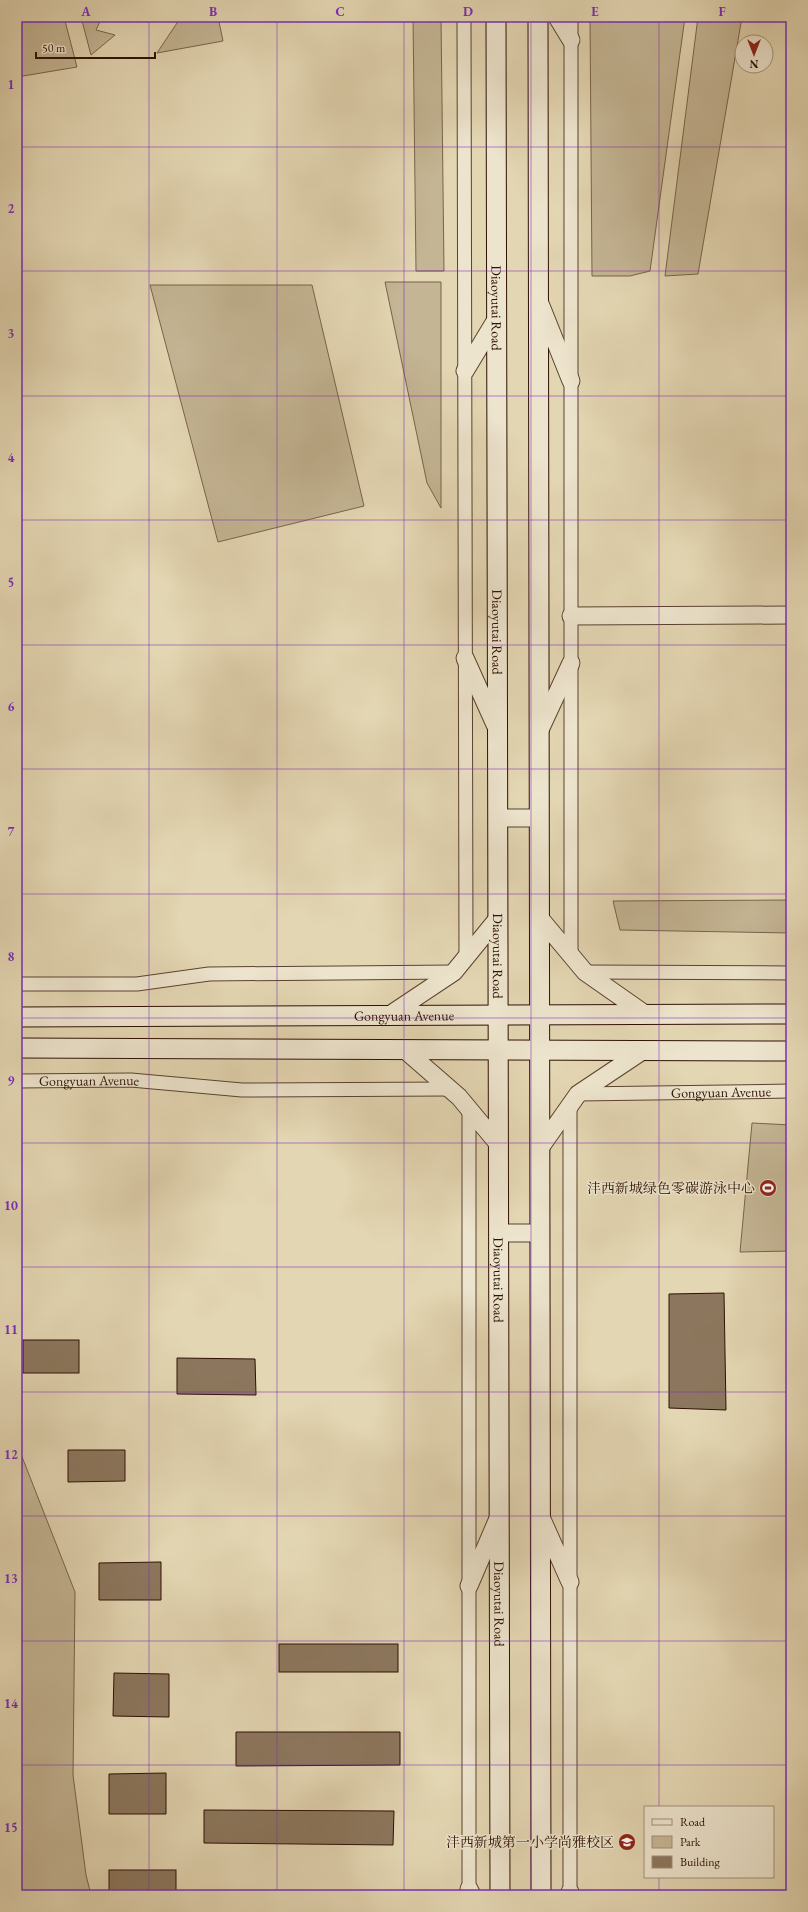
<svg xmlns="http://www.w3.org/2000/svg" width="808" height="1912" font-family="'EB Garamond','Noto Serif SC',serif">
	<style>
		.green { fill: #c4b594; stroke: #79634b }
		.building { fill: #8c775e; stroke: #2e1102 }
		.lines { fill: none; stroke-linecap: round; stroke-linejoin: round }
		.minor-casing { stroke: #5b422e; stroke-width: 15 }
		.tertiary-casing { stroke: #5b422e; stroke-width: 19 }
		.secondary-casing { stroke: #2e1102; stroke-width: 21 }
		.minor { stroke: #ede4cd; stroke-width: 13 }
		.tertiary { stroke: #ede4cd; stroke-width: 17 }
		.secondary { stroke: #ede4cd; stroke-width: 19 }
		.grid { fill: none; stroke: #7b2cbf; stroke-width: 1; stroke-opacity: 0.55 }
		.labels { text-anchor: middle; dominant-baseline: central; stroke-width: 3; stroke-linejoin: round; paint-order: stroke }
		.street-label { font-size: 14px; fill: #2e1102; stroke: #ede4cd }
		.poi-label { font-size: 14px; fill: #2e1102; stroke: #ede4cd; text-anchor: end }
		.neatline { fill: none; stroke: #7b2cbf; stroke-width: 1.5 }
		.grid-label { font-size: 13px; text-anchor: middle; font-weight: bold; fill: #7b2cbf }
	</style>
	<rect width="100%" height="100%" fill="#e3d6b2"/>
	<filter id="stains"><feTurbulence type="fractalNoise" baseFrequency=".005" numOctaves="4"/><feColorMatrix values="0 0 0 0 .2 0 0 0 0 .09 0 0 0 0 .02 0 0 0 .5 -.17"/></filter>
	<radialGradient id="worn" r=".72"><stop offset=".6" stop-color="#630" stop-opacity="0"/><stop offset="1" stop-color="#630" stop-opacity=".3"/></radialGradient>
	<!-- green -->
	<g class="green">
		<path d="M17 17H64L77 67 17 77Z"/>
		<path d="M81 17H102L96 30 115 35 91 55Z"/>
		<path d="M181 17H218L223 41 157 53Z"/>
		<path d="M413 17H441L444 271H416Z"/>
		<path d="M590 17H685L650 271 630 276H592Z"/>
		<path d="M698 17H742L698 274 665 276Z"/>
		<path d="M385 282H441V508L427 483Z"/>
		<path d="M150 285H312L364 506 218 542Z"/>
		<path d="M791 900V933L620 930 613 901Z"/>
		<path d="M752 1123 791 1125V1251L740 1252Z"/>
		<path d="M17 1444 75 1592 73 1775 86 1875 91 1895H17Z"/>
	</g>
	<!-- building -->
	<g class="building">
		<path d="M724 1293 726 1410 669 1408V1294Z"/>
		<rect x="23" y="1340" width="56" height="33"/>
		<path d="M177 1358 255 1359 256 1395 177 1394Z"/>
		<path d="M68 1450H125V1481L68 1482Z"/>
		<path d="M161 1562V1600H99V1563Z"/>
		<rect x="279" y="1644" width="119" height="28"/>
		<path d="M114 1673 169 1674V1717L113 1716Z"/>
		<path d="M236 1732H400V1765L236 1766Z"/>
		<path d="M166 1773V1814H109V1774Z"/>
		<path d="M204 1810 394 1811 393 1845 204 1843Z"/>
		<rect x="109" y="1870" width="67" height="25"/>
	</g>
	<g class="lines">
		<!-- minor casing -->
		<g class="minor-casing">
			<g id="minor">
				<path d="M464 17 466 957"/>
				<path d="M571 17V957"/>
				<path d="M585 972 791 973"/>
				<path d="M17 984H137L209 974 454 972"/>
				<path id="s1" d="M17 1081 131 1080 242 1090 449 1089"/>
				<path id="s2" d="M578 1094 791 1091"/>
				<path d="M570 1106V1895"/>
				<path d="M469 1110V1895"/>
			</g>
		</g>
		<!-- tertiary casing -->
		<g class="tertiary-casing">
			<g id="tertiary">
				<path d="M557 17 571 40"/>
				<path d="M539 301 571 381"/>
				<path d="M465 371 497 318"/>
				<path d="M571 616 791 615"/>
				<path d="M465 658 497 729"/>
				<path d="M539 732 571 663"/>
				<path d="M498 818H539"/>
				<path d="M539 917 585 972 645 1014"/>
				<path d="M388 1016 454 972 498 918"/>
				<path d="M405 1050 459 1097 499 1145"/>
				<path d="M540 1148 578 1094 641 1052"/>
				<path d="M499 1233H540"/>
				<path d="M541 1517 570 1582"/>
				<path d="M469 1586 499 1516"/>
				<path d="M469 1889 472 1895"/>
				<path d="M569 1895 570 1892"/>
			</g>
		</g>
		<!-- secondary casing -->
		<g class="secondary-casing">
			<g id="secondary">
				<path id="s3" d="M496 17 500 1895"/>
				<path d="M538 17 541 1895"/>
				<path id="s4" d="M17 1017 791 1014"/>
				<path d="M17 1048 791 1051"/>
			</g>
		</g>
		<!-- minor -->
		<use href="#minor" class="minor"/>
		<!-- tertiary -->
		<use href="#tertiary" class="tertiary"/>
		<!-- secondary -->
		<use href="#secondary" class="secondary"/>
	</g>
	<!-- grid -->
	<path class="grid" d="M149 17V1895M277 17V1895M404 17V1895M531 17V1895M659 17V1807M17 147H791M17 271H791M17 396H791M17 520H791M17 645H791M17 769H791M17 894H791M17 1018H791M17 1143H791M17 1267H791M17 1392H791M17 1516H791M17 1641H791M17 1765H791M659 1877V1895"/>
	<!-- icons -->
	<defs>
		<g id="stadium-disc" transform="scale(0.9)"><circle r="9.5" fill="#8f2418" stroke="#ede4cd"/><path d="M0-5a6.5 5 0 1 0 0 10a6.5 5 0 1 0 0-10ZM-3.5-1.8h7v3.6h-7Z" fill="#fff"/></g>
		<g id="school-disc" transform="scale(0.9)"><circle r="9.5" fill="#8f2418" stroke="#ede4cd"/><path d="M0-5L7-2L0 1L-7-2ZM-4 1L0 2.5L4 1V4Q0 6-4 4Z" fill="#fff"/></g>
	</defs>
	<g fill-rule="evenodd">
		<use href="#stadium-disc" x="768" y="1188"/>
		<use href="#school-disc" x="627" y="1842"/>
	</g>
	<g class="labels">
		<!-- street labels -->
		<g class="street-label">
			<text stroke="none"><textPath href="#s3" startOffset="291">Diaoyutai Road</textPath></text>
			<text stroke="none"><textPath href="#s3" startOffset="615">Diaoyutai Road</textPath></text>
			<text stroke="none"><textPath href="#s3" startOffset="939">Diaoyutai Road</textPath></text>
			<text stroke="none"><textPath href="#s4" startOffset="387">Gongyuan Avenue</textPath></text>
			<text stroke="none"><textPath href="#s1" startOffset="72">Gongyuan Avenue</textPath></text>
			<text stroke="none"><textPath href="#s2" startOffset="143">Gongyuan Avenue</textPath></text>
			<text stroke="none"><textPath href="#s3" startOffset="1263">Diaoyutai Road</textPath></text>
			<text stroke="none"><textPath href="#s3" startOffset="1587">Diaoyutai Road</textPath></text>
		</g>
		<!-- poi labels -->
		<g class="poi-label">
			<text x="755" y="1188">沣西新城绿色零碳游泳中心</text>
			<text x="614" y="1842">沣西新城第一小学尚雅校区</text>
		</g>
	</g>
	<!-- margin -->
	<rect width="808" height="1912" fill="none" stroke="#e3d6b2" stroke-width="44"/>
	<!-- legend -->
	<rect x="644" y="1806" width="130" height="72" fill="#ede4cd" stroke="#a1907c"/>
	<rect x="652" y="1819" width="20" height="6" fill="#ede4cd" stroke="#a1907c"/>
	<text x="680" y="1826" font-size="12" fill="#2e1102">Road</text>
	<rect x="652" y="1836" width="20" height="12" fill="#c4b594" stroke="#a1907c"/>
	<text x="680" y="1846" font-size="12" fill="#2e1102">Park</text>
	<rect x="652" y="1856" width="20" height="12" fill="#8c775e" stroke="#a1907c"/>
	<text x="680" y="1866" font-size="12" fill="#2e1102">Building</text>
	<!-- north arrow -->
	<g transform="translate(754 54) rotate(180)"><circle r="19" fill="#ede4cd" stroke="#a1907c"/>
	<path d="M0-3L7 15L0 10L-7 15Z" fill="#8f2418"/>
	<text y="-6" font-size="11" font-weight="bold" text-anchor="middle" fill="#2e1102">N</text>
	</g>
	<!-- scale -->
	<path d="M36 52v6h119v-6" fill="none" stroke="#2e1102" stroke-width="2"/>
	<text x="42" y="52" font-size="12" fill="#2e1102" stroke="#ede4cd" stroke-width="3" paint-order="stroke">50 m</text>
	<rect x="22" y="22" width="764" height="1868" class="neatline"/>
	<g class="grid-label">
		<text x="86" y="16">A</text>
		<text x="213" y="16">B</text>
		<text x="340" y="16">C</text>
		<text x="468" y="16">D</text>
		<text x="595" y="16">E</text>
		<text x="722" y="16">F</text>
		<text x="11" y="89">1</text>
		<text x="11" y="213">2</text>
		<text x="11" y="338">3</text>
		<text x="11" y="462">4</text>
		<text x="11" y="587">5</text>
		<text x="11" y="711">6</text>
		<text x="11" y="836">7</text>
		<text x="11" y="961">8</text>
		<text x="11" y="1085">9</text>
		<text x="11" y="1210">10</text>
		<text x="11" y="1334">11</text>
		<text x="11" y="1459">12</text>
		<text x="11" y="1583">13</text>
		<text x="11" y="1708">14</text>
		<text x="11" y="1832">15</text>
	</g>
	<rect width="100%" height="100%" filter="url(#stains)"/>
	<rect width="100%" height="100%" fill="url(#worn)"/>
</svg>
